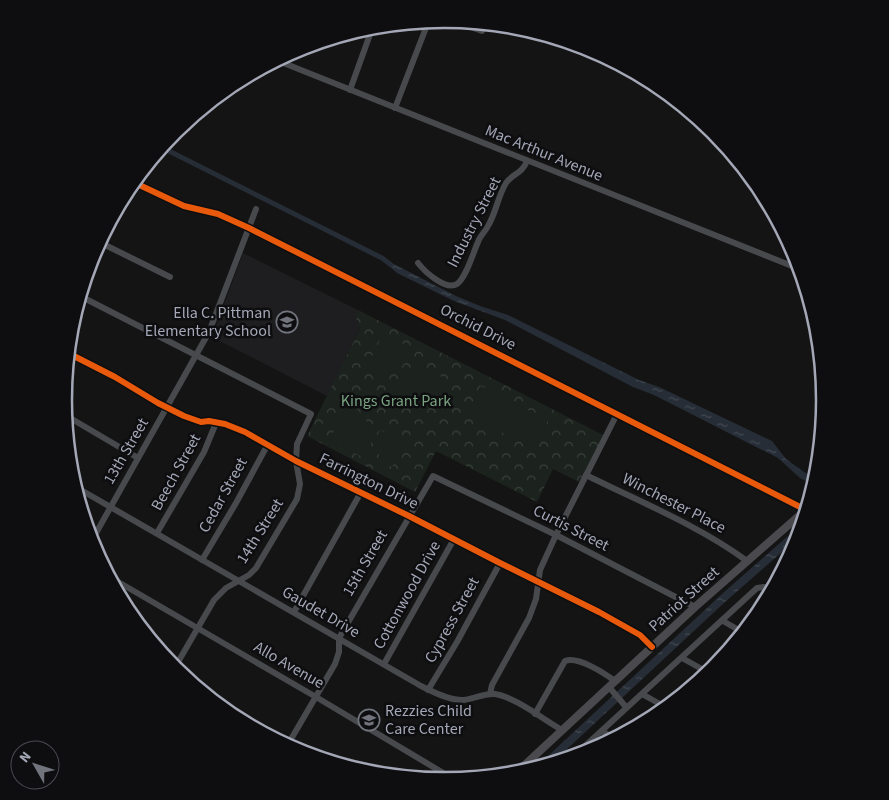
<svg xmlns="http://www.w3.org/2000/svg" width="889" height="800" font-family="'Source Sans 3',sans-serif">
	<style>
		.built { fill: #1e1e20 }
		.park { fill: url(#park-crowns) }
		.pitch { fill: #1c231e }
		.water { fill: url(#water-ripples) }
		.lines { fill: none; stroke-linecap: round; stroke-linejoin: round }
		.canal { stroke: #262d36; stroke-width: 5 }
		.minor { stroke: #47494d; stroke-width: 6 }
		.major { stroke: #4a4a4e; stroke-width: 8 }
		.cycleway-casing { stroke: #0e0e10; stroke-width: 9 }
		.cycleway { stroke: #e8590c; stroke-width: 6 }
		.labels { text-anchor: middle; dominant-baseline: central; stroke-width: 5; stroke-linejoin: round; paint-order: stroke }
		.street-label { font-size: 16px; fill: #a3a7b6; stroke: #0e0e10 }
		.poi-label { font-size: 16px; fill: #a3a7b6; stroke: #0e0e10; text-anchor: end }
		.park-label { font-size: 16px; fill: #79a381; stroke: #0e0e10 }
		.rim { fill: none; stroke: #a3a7b6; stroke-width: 2.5 }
	</style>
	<defs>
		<pattern id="park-crowns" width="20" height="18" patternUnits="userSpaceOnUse" patternTransform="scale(1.25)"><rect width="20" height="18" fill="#1c231e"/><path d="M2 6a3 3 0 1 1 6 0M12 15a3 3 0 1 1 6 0" fill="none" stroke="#3a403c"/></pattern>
		<pattern id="water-ripples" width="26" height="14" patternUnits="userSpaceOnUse" patternTransform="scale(1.25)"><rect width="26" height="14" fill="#262d36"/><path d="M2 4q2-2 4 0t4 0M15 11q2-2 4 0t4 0" fill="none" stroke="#424951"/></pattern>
	</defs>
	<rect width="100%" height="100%" fill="#141414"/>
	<!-- built -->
	<path class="built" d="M243 253 358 310 355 315 360 329 327 396 212 337Z"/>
	<!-- park -->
	<path class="park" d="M358 310 605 436 581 483 553 469 537 502 436 451 415 492 307 436 360 329 355 315Z"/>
	<!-- pitch -->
	<g class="pitch">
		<path d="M383 334 414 349C400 373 393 378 367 366Z"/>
		<path d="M418 370 430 371 444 378 425 416 387 397C396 380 400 376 418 370Z"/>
		<path d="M481 386 548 420 533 448 466 414Z"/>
		<path d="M349 403C364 413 372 425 371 444 371 450 370 454 367 459L329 441Z"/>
		<path d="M380 430 405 442 392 467C377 459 372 445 380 430Z"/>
	</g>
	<!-- water -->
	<g class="water">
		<path d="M386 260 456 296 480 306 508 315 639 380 659 387 772 441 786 459 804 472 817 480 815 486 800 478 778 458 654 395 633 387 505 320 454 301 397 273 384 262Z"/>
		<path d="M804 522 799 537 725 602 551 764 534 769 723 593Z"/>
	</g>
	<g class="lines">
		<!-- canal -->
		<path class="canal" d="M161 147 382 258 390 264"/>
		<!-- minor -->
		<g class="minor">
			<path d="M449 19 482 31 486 23"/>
			<path d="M276 60 802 270"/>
			<path d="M350 90 373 26"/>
			<path d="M217 99 219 95"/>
			<path d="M395 108 429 20"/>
			<path d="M133 182 184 206 218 214 249 228 806 510"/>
			<path d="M99 242 170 277"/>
			<path d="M418 263C425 272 446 291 457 284 466 278 473 253 478 242 480 236 485 232 488 226 496 213 498 196 506 183 512 174 522 174 527 161"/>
			<path d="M85 279 102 243"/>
			<path d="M80 296 311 414 297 444 296 461 300 484 297 499 256 568 249 575 226 588 214 600 174 669"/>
			<path d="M68 353 115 377 158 403 184 416 201 422 209 421 225 424 245 432 296 461 409 516 500 563 599 612 640 635 652 647"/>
			<path d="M65 415 138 458"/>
			<path d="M586 475C638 501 700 526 747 561"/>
			<path d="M74 486 421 686C433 692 447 699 461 700 472 700 483 693 495 694 515 697 544 720 562 730"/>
			<path d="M157 533 204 452 216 423"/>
			<path d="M91 542 209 332 256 209"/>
			<path d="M202 560 236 503 268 444"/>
			<path d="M108 576 316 697 455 780"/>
			<path d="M294 612 361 492"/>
			<path d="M723 621 744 633"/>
			<path d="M682 658 709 673"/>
			<path d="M384 664 454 539"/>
			<path d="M609 687 626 707"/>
			<path d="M428 690 457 642 500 563"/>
			<path d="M490 694 492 685 529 618 536 599 540 570 556 535 617 414"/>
			<path d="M642 694 667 708"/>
			<path d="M535 714 565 661C578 656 604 673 615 681"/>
			<path d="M602 731 615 739"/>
			<path d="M287 746 335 664 339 652V638L433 476 556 535 695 607"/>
			<path d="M572 758 757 588 764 587 773 591"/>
		</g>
		<!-- major -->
		<path class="major" d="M515 774 695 607 808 508"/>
		<!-- cycleway casing -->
		<g class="cycleway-casing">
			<g id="cycleway">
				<path d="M133 182 184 206 218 214 249 228 806 510"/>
				<path d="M68 353 115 377 158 403 184 416 201 422 209 421 225 424 245 432 296 461 409 516 500 563 599 612 640 635 652 647"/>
			</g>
		</g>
		<!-- cycleway -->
		<use href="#cycleway" class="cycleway"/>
	</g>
	<!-- icons -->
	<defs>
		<g id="school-ring" transform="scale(1.125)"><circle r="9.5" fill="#0e0e10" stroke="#71747d" stroke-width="1.5"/><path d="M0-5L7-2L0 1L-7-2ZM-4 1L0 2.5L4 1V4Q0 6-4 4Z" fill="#71747d"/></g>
	</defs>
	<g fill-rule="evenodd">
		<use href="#school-ring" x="287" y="322"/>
		<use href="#school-ring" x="369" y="720"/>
	</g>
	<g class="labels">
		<!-- street labels -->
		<g class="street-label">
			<text transform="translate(544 153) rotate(22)">Mac Arthur Avenue</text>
			<text transform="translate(474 222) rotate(-63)">Industry Street</text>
			<text transform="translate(478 327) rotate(27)">Orchid Drive</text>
			<text transform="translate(126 451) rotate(-60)">13th Street</text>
			<text transform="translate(176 472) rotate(-61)">Beech Street</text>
			<text transform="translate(369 481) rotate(26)">Farrington Drive</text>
			<text transform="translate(223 495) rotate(-61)">Cedar Street</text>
			<text transform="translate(674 503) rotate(27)">Winchester Place</text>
			<text transform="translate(571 528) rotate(27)">Curtis Street</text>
			<text transform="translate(260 531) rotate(-58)">14th Street</text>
			<text transform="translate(365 563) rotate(-60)">15th Street</text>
			<text transform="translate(407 595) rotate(-61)">Cottonwood Drive</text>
			<text transform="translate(684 599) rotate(-42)">Patriot Street</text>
			<text transform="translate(321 612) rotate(30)">Gaudet Drive</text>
			<text transform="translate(452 620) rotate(-61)">Cypress Street</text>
			<text transform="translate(289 665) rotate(30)">Allo Avenue</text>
		</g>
		<!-- poi labels -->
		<g class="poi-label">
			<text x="271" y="313">Ella C. Pittman<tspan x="271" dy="18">Elementary School</tspan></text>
			<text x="385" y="711" text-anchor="start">Rezzies Child<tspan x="385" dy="18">Care Center</tspan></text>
		</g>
		<!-- park labels -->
		<g class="park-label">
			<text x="396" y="401">Kings Grant Park</text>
		</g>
	</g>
	<!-- crop -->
	<path d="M0 0H889V800H0ZM72 400a372 372 0 1 1 744 0a372 372 0 1 1-744 0Z" fill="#0e0e10" fill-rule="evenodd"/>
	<path class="rim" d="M72 400a372 372 0 1 1 744 0a372 372 0 1 1-744 0Z"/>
	<!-- north arrow -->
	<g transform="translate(35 765) rotate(309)"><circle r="24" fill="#0e0e10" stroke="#4a4b52"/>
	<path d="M0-4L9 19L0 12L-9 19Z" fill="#71747d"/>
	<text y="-8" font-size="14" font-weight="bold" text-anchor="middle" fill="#a3a7b6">N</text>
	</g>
</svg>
